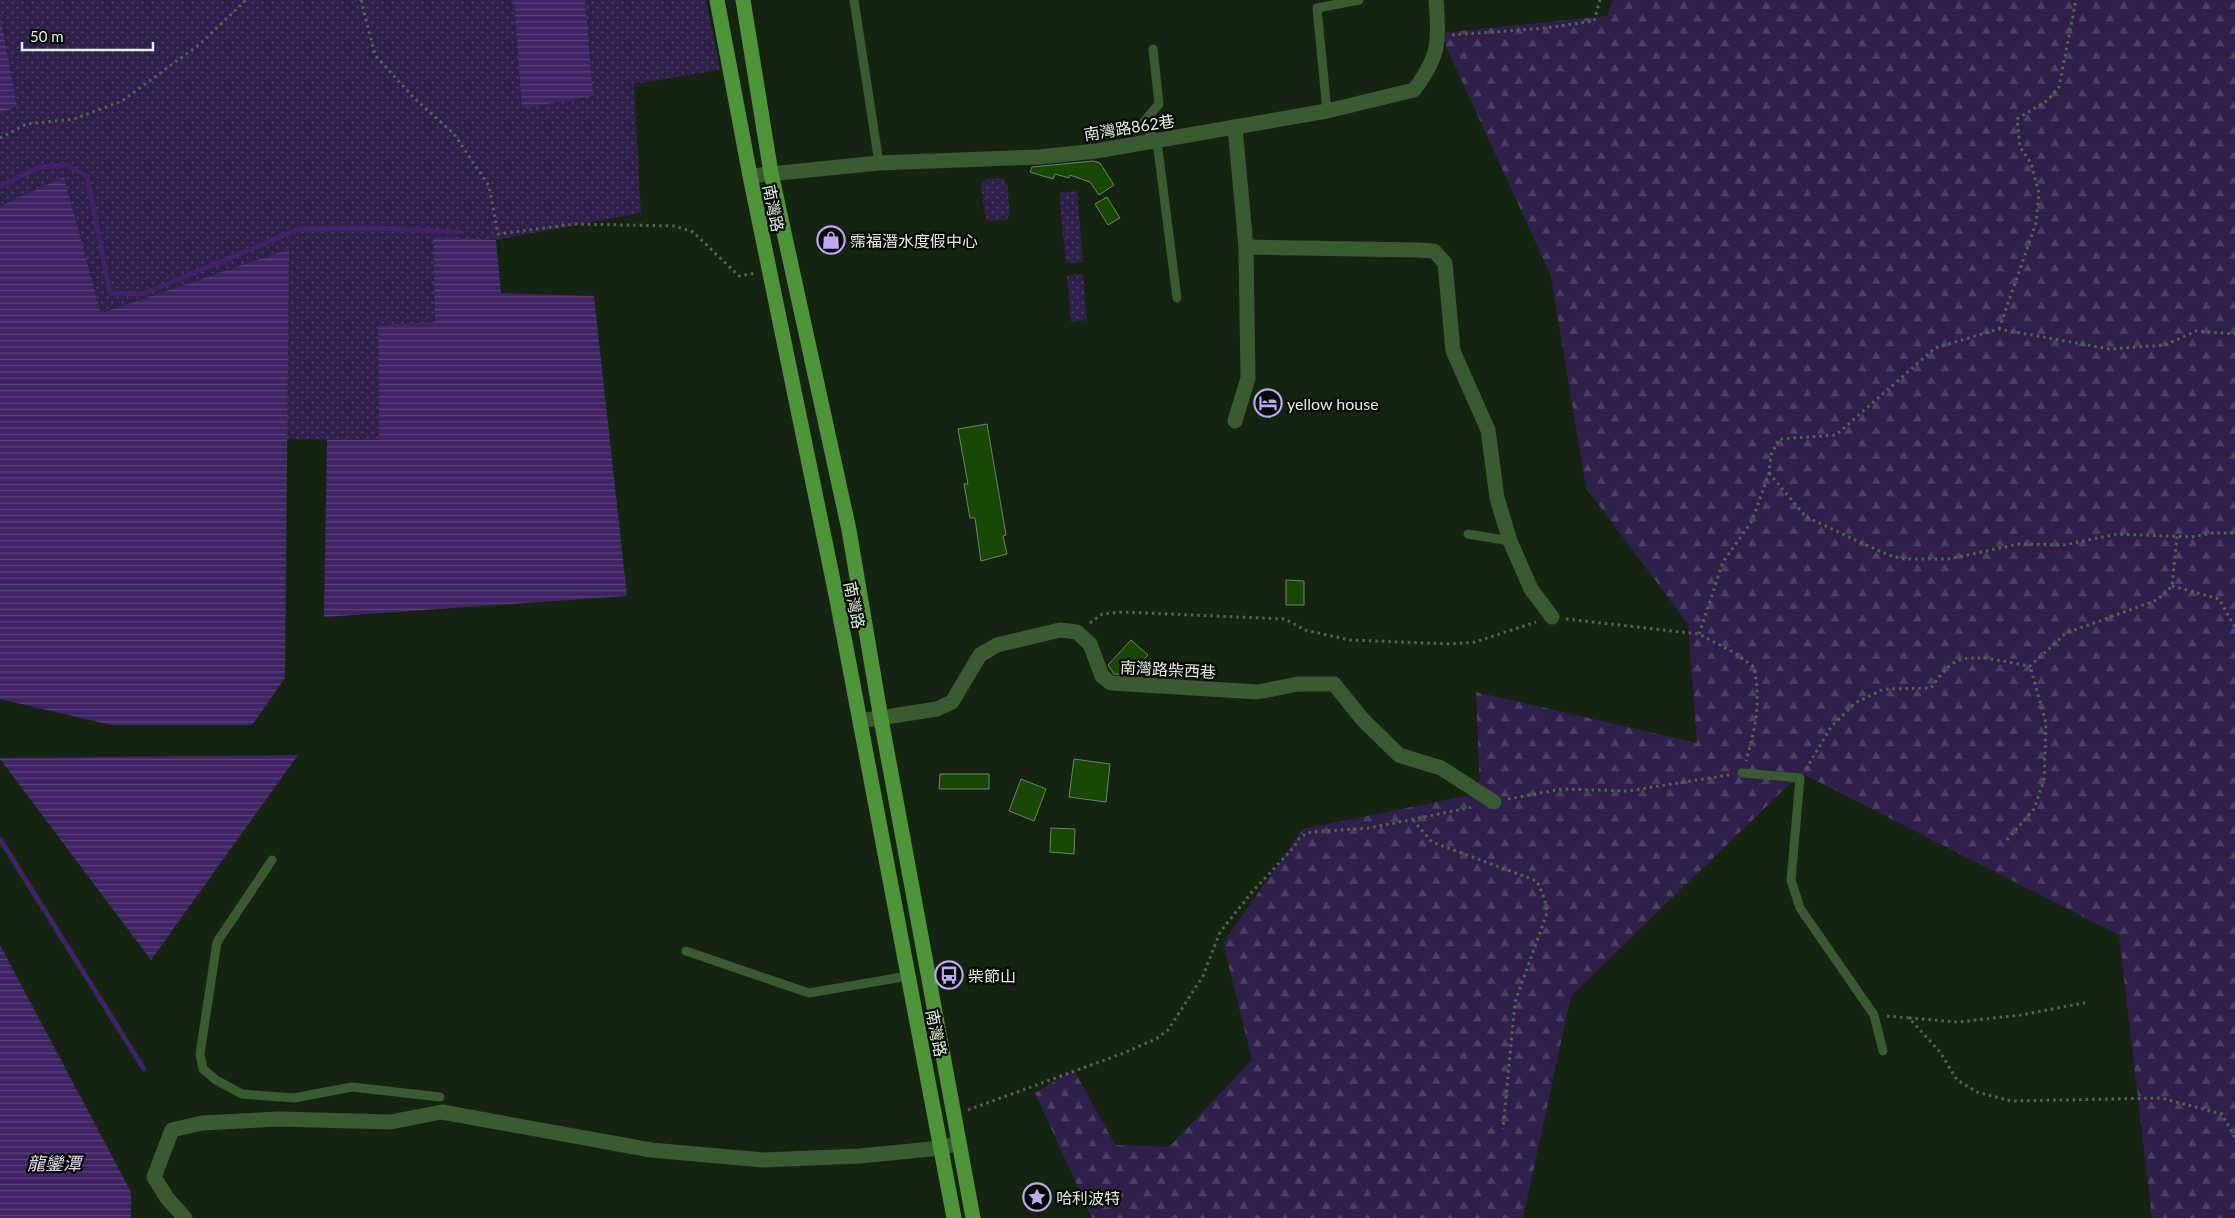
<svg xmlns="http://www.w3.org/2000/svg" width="2235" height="1218" font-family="Lato,'Noto Sans TC',sans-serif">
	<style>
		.grass { fill: url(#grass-dots) }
		.forest { fill: url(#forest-firs) }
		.water { fill: url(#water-rules) }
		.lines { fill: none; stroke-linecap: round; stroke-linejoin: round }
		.stream { stroke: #3e2464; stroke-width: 5 }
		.building { fill: #184904; stroke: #70826b }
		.path { stroke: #576452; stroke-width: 3; stroke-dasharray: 2.5 4; stroke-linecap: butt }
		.lane { stroke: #3a5a31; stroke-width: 9 }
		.street { stroke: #3a5a31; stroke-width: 15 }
		.primary { stroke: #4f943a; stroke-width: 15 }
		.labels { text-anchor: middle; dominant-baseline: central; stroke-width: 4.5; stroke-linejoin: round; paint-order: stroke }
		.street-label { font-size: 16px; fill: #e4eee1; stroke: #050b04 }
		.poi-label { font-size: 16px; fill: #e4eee1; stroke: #050b04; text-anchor: start }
		.water-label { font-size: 18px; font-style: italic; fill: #e1dbef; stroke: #050b04 }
	</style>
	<defs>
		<pattern id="grass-dots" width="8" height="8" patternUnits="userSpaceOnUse" patternTransform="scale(1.25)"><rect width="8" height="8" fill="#301f4b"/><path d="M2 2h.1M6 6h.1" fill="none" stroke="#4e4065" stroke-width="1.8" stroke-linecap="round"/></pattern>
		<pattern id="forest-firs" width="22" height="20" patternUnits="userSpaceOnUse" patternTransform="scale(1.25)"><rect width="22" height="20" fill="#301f4b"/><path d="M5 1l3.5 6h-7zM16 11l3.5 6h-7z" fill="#4e4065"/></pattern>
		<pattern id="water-rules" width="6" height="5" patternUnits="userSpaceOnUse" patternTransform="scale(1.25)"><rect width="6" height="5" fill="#3e2464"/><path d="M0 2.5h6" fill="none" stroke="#5a447a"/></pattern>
	</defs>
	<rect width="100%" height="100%" fill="#152410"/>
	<!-- grass -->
	<g class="grass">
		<path d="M0 0H706L720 70 634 84 641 213 496 240 433 238 435 322 378 326 379 441 287 439 289 249 101 313 64 177 0 206V114L17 105 0 14Z"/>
		<path d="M1003 178 1007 183 1010 215 1006 220 990 221 985 217 981 186 986 179Z"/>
		<path d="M1077 191 1083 262 1066 263 1059 193Z"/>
		<path d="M1083 274 1087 320 1071 322 1067 276Z"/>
	</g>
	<!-- forest -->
	<path class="forest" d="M1613 0H2235V1218H2152L2119 935 1801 773 1571 996 1523 1218H1092L1035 1093 1074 1070 1115 1145 1169 1147 1252 1060 1223 943 1303 829 1480 793 1476 692 1697 743 1688 624 1586 488 1551 276 1440 33 1607 16Z"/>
	<!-- water -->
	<g class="water">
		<path d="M514 0H585L593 96 522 108Z"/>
		<path d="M0 14 17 106 0 114Z"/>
		<path d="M64 177 101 313 289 249 285 678 252 725H111L0 699V206Z"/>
		<path d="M433 237 496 240 501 293 594 296 627 596 324 617 327 440H379L378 325 435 322Z"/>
		<path d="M298 755 151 960 0 759V758Z"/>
		<path d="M0 945 131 1192V1218H0Z"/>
	</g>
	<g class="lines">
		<!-- stream -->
		<g class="stream">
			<path d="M0 186 40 167 66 165 87 176 110 293 143 294 299 229 377 228 460 232"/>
			<path d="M0 839 144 1069"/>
		</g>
	</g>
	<!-- building -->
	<g class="building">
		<path d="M1093 161 1100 163 1114 185 1099 195 1090 182 1070 175 1069 178 1055 174 1053 179 1030 172 1032 167Z"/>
		<path d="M1107 197 1120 218 1108 225 1095 204Z"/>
		<path d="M987 424 1006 535 1003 536 1007 554 981 561 975 518H970L964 484H968L958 429Z"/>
		<path d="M1286 580 1304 581V605H1286Z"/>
		<path d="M1131 640 1148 655 1129 675 1114 674 1108 665Z"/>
		<path d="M1074 759 1110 764 1106 802 1069 797Z"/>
		<path d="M940 774H989V789H939Z"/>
		<path d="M1021 779 1046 789 1034 821 1009 811Z"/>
		<path d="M1051 828 1075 829 1074 854 1050 852Z"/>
	</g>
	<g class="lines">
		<!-- path -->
		<g class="path">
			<path d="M361 0 375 55 413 97 454 134 489 186 498 234 574 224 675 226 693 232 739 276 756 273"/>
			<path d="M1452 35 1546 28 1594 21 1600 0"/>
			<path d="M0 138 27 124 74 119 122 101 200 44 246 0"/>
			<path d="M1999 329 2036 223 2039 194 2031 163 2020 147 2017 119 2048 100 2059 87 2076 0"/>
			<path d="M1769 473 1806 517 1888 555 1904 559H1948L2019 544 2064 545 2117 534 2191 537 2212 533H2235"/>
			<path d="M2172 586 2219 599 2235 627"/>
			<path d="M1566 619 1699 634 1733 652 1754 667C1761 703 1756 725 1746 761"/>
			<path d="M1090 623 1102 614 1123 612 1285 619 1305 630 1350 640 1450 644 1475 642 1536 622"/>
			<path d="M1699 634 1723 562 1752 521 1769 473 1771 455 1779 439 1836 435 1935 348 1999 329 2109 349 2165 345 2196 331 2235 334"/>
			<path d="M1806 769 1831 727 1855 703 1884 689 1931 688C1939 677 1949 662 1963 659 1983 655 2009 663 2030 666L2066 633 2157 600 2172 586 2177 536"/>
			<path d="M1508 799 1562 789 1628 791 1729 775"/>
			<path d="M1413 820 1432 842 1537 881 1545 900 1547 913 1515 1002 1503 1129"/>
			<path d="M2007 840 2034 809 2044 780 2046 723 2030 666"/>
			<path d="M1887 1016 1909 1018 1940 1052 1957 1080 1977 1092 2011 1101 2161 1098 2222 1114 2235 1138"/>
			<path d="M1909 1018 1958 1022 2021 1015 2089 1002"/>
			<path d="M968 1110 1121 1054 1156 1039 1168 1030 1203 976 1220 932 1252 892 1294 847 1300 837 1311 832 1370 828 1473 807"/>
		</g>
		<!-- lane -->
		<g class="lane">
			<path d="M854 0 879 163"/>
			<path d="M1153 49 1159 104 1142 124 1157 141 1177 298"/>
			<path d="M1327 111 1317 8 1359 0"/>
			<path d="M1468 534 1510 541"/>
			<path d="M1742 773 1800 778 1791 880 1800 908 1874 1015 1883 1051"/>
			<path d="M272 860 217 942 200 1054 203 1069 216 1080 242 1094 294 1098 352 1087 440 1097"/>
			<path d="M686 951 809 993 908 976"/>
		</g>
		<!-- street -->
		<g class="street">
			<path d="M750 176 879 163 1039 157 1096 151 1327 111 1414 90C1440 56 1439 41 1436 0"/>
			<path d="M1246 247 1417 250 1434 251 1445 263 1453 351 1488 430 1497 498 1510 541 1531 589 1552 617"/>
			<path d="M1235 421 1248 378 1246 247 1235 127"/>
			<path d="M860 721 937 709 952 702 980 655 997 645 1060 630 1077 632 1090 644 1102 676 1111 683 1258 692 1298 684H1334L1363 720 1399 755 1441 768 1494 802"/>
			<path d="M185 1218 167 1198 154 1177 172 1130 202 1123 279 1119 390 1122 442 1112 651 1150 763 1160 860 1156 941 1148 958 1143"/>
		</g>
		<!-- primary -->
		<g class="primary">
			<path d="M717 0 750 176 837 600 954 1218"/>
			<path d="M743 0 771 173 849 530 881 719 973 1218"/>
		</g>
	</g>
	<!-- icons -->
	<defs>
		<g id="shop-ring" transform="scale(1.4375)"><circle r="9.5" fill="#050b04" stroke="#c1a8f3" stroke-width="1.5"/><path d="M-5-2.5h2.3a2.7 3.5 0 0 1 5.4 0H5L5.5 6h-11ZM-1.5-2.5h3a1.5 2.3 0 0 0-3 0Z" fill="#c1a8f3"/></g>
		<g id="hotel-ring" transform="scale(1.4375)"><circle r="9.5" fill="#050b04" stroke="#c1a8f3" stroke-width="1.5"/><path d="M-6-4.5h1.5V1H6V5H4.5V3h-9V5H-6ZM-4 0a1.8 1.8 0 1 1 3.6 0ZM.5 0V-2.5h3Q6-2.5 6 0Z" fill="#c1a8f3"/></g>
		<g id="bus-ring" transform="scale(1.4375)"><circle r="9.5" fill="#050b04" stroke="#c1a8f3" stroke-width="1.5"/><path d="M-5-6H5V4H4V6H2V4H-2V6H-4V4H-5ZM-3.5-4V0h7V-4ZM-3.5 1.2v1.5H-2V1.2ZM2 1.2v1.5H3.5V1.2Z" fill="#c1a8f3"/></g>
		<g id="sight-ring" transform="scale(1.4375)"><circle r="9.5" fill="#050b04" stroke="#c1a8f3" stroke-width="1.5"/><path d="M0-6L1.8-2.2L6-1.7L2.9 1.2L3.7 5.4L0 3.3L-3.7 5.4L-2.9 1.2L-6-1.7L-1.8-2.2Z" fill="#c1a8f3"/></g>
	</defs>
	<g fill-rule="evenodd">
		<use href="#shop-ring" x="831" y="240"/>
		<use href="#hotel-ring" x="1268" y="403"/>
		<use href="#bus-ring" x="949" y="975"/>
		<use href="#sight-ring" x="1037" y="1197"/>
	</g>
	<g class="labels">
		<!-- street labels -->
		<g class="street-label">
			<text transform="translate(1129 127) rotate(-9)">南灣路862巷</text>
			<text transform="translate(774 208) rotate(79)">南灣路</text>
			<text transform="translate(855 605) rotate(79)">南灣路</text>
			<text transform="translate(1168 669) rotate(3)">南灣路柴西巷</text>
			<text transform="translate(937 1033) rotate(79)">南灣路</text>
		</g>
		<!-- poi labels -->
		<g class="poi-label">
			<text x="850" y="240">霈福潛水度假中心</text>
			<text x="1287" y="403">yellow house</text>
			<text x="968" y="975">柴節山</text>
			<text x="1056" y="1197">哈利波特</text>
		</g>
		<!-- water labels -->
		<g class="water-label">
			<text x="54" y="1163">龍鑾潭</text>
		</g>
	</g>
	<!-- scale -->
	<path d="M22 42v8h131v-8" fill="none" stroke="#e4eee1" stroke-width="2.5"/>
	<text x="30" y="42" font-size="15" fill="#e4eee1" stroke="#050b04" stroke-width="4" paint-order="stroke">50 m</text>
</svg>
